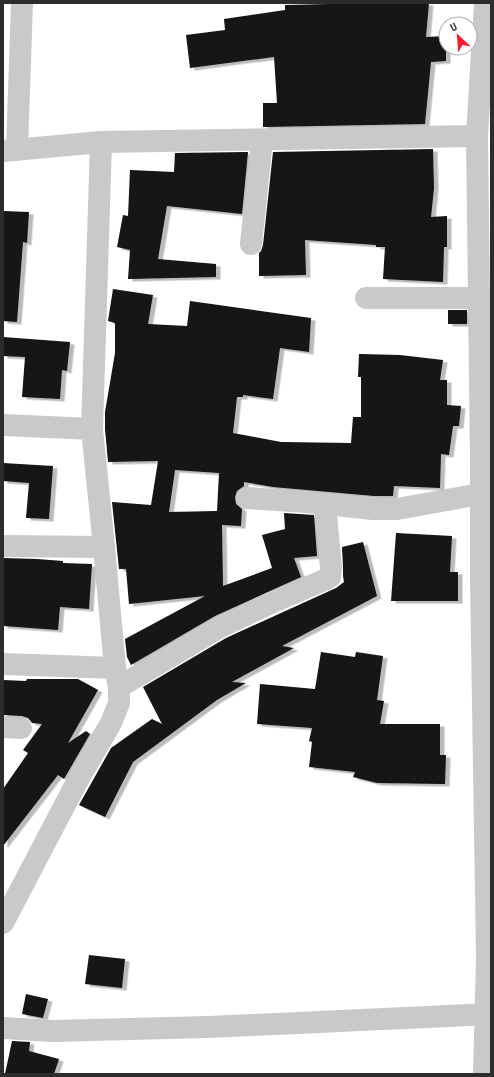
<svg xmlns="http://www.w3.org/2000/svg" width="494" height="1077" font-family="'PT Sans Narrow',sans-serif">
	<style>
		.building { fill: #131313; fill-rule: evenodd; filter: url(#shadow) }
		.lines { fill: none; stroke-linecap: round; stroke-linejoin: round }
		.minor { stroke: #c9c9c9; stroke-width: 22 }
	</style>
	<defs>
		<filter id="shadow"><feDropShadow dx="4.5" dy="2.5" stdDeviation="0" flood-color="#0004"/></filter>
	</defs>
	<rect width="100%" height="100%" fill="#fff"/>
	<!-- building -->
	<g class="building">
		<path d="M329 3H429L426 37 446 36V61L431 62 425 124 263 127V103H277L274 57 190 68 186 35 225 30 224 19 285 10V5L329 4Z"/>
		<path d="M433 149 434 188 431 217 447 216V247H444L443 282 383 279 385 247H376V245L305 240 306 275 259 276V253L261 251 263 245 273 152Z"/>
		<path d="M248 152 242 214 167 206 158 259 216 264V277L128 279 130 250 117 247 123 215 128 216 130 170 174 172 175 153Z"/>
		<path d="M3 211 29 212 27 243 23 242 17 322 3 321Z"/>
		<path d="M113 289 153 295 148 324 187 326 190 301 311 318 309 352 280 348 273 399 243 395V397H237L233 433 281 442 351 443 353 417H361V377H358L359 354 400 355 443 360 440 380H447V405L461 406 459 426H453L449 455 441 454 440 488 394 486 393 496H374L273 487 244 482V486L237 491 235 497 236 504 242 509 241 526 222 525 223 586 272 568 262 535 285 529 284 513 314 515 317 556 294 558 301 577 215 616 131 665 127 657 125 639 205 596 129 604 126 569H119L112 502 151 505 158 461 108 462 105 429V412L115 353V323L108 321ZM175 470 219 473 217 511 169 512Z"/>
		<rect x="448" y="310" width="19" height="14"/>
		<path d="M3 337 70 342 67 371 62 370 60 399 22 397 25 357 3 356Z"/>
		<path d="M3 463 53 466 49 519 26 518 29 483 3 481Z"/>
		<path d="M396 533 452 536 450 572H458V601H391Z"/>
		<path d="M363 542 377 596 282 646 294 648 232 682 246 683 217 700 133 762 105 817 79 805 111 748 152 719 162 724 143 687 226 638 336 588 344 582 343 576V567L342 547Z"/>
		<path d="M3 558 37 559 63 561V563L92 564 89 609 60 607 58 630 3 626Z"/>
		<path d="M321 652 355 657 356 652 383 656 377 700 384 701 380 724H440V755H446L445 784 377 783 353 777 355 772 309 767 312 742 309 741 312 728 257 724 260 684 315 689Z"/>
		<path d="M27 679H78L98 690 68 743 86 731 90 734 64 779 58 775 3 846V789L28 753 23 750 42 724 32 723 28 718 22 716 3 715V680L26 681Z"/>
		<path d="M89 955 125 959 122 988 85 984Z"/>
		<path d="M26 994 48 999 43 1018 22 1014Z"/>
		<path d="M12 1041 30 1042 29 1051 59 1059 54 1074H5Z"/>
	</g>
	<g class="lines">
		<!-- minor -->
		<g class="minor">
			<path d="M101 142 477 136"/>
			<path d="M17 150 22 3"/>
			<path d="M3 151 101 142 92 429"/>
			<path d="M251 244 262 140"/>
			<path d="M366 298H479"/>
			<path d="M3 425 92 429 104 547 115 668 119 687V703L111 723 79 778 3 923"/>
			<path d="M247 498 307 502 373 509H397L480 494"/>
			<path d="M3 546 104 547"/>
			<path d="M3 664 115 668"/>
			<path d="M119 687 220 627 273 602 322 581 330 577 331 568 325 504"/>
			<path d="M3 727 21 728"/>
			<path d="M3 1028 53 1031 208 1027 491 1014"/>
			<path d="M484 1074 487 958 481 578V462L477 136 485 3"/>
		</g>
	</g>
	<!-- border -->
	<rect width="494" height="1077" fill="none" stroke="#2c2c2c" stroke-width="8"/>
	<!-- north arrow -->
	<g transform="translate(458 36) rotate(334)"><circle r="19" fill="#ffffff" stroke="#ababab"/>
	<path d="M0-3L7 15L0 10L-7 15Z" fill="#f51c2f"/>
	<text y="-6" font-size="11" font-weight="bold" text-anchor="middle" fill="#2c2c2c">U</text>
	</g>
</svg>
